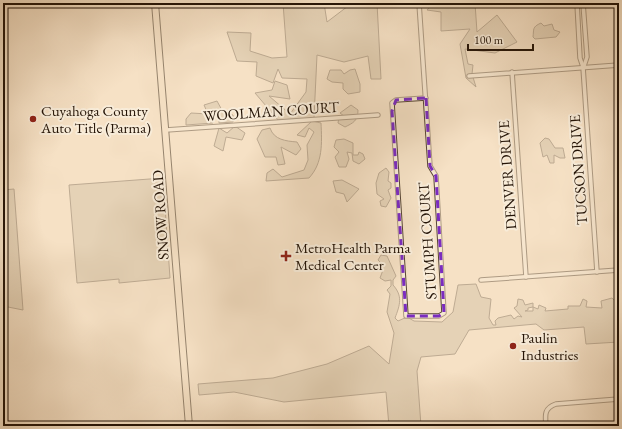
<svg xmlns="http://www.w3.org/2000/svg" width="622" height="429" font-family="'EB Garamond',serif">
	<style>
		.green { fill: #d1bea5; stroke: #7a6856 }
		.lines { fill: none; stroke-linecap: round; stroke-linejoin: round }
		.minor-casing { stroke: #584636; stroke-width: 5.5 }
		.primary-casing { stroke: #231306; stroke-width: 8 }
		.minor { stroke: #f8ecd9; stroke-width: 3.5 }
		.primary { stroke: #f5e1c5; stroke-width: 6 }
		.marked { fill: none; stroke: #7b2cbf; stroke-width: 3; stroke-dasharray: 8 5; stroke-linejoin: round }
		.poi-dot { fill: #8f2418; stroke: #f8ecd9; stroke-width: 1.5 }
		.labels { text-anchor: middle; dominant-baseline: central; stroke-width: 4; stroke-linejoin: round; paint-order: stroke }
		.poi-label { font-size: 15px; fill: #231306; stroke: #f8ecd9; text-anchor: start }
		.street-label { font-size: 15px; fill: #231306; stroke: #f8ecd9 }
	</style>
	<rect width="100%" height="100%" fill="#f5e1c5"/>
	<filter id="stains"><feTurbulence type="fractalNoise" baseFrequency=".005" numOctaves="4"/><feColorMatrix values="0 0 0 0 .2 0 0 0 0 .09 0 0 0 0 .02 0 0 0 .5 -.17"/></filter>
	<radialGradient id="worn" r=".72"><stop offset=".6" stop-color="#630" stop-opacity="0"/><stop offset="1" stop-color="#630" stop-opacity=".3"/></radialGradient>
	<!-- green -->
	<g class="green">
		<path d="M283 3H324L327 22 352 3H377L381 79H371L368 56 344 62 317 55 314 118 278 120 255 93 272 90 275 81 287 85 290 99 269 96 290 114 306 92 307 79 282 78 278 69 273 83 256 76 257 62 237 61 227 32 251 33 250 51 272 58 287 57Z"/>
		<path d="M433 3H475L477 32 497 15 517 42 495 53 465 49 468 64 473 65 472 74 476 87 466 78 460 44 470 29 441 31V12L427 10Z"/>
		<path d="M541 23 544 26 552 24 554 30 560 32 556 37 535 39 533 37C534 29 532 27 541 23Z"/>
		<path d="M355 69 360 84V92L348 94 343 89V83L332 82 327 79 330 70H341L344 74 350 70Z"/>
		<path d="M217 101 223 112 233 115V122L219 123V115L212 113 213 123 186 125V119L191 113 208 114 204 105Z"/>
		<path d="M351 105 358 110C358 121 353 123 345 127L338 123 339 117 344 116 340 113Z"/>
		<path d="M312 121 321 123C322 143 323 163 309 178L266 181 267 173 273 169 282 177 304 170 308 160 307 145 314 132 309 128 305 137 297 135Z"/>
		<path d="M235 126 245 133 242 140 226 137 223 151 214 146 219 128 227 133Z"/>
		<path d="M270 128C274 140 286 141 297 142L301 149 296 155 281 147 285 164 278 165 276 157H265L257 139 262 130Z"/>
		<path d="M545 138 549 139 555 148H563L565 158H560L554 155V163H550L547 155 543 157 540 143Z"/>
		<path d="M344 139 353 143V155H358L359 152 363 154 365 159 359 164 353 161 352 153 347 152 349 159 346 167H339L335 157 339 152 334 147 336 140Z"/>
		<path d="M386 168 389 172 388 181 391 183V188L388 190 391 198 386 207 381 206 380 201 384 199 377 194 376 183 379 173Z"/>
		<path d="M163 178 170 278 119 283V279L77 283 69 185Z"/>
		<path d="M342 180 359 189 347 202 344 194 336 192 333 181Z"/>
		<path d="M14 189 23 310 3 306V190Z"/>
		<path d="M381 255 387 256 396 276 393 280V285C403 296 400 305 395 318L398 321 407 317 414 321 442 322 453 312 458 285 476 284 481 297 491 299 489 318 493 325H496L495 321 498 318 511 315 514 319 518 316 522 317 514 308 517 306 518 299 523 300 525 305 533 303V307L528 308V310L525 311H533V307L538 309 539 305 546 308 545 311 568 309V306H580L583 299 587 301 586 307 602 308 601 301 612 298 615 301 617 299 619 300V342L586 344 584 327 544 330 536 324 469 330 455 354 421 357 417 371 421 426H389L386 392 284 402 234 392 199 395 198 384 273 378 327 364 369 346 389 364 394 333 387 312 390 294 387 290 391 286V280L385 281 380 278 383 270 378 267 381 263 378 260Z"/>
	</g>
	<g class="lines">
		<!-- minor casing -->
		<g class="minor-casing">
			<g id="minor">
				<path d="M419 3 430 166 436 176 444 313 439 316H406L392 103 396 100 426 98"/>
				<path d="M577 3 580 58 583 67 597 272"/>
				<path d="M583 3 587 57 584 66"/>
				<path d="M512 72 526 277"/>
				<path d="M469 76 619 65"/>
				<path d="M166 130 378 115"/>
				<path d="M481 280 619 270"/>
				<path d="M546 426C545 415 544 408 556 404L619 399"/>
			</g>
		</g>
		<!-- primary casing -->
		<g class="primary-casing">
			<path id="primary" d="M155 3 189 426"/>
		</g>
		<!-- minor -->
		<use href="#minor" class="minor"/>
		<!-- primary -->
		<use href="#primary" class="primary"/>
	</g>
	<!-- marked area -->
	<path d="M0 0H622V429H0ZM426 98 430 166 436 176 444 313 439 316H406L392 111 396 100Z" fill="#f5e1c5" fill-opacity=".55" fill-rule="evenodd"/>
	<path class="marked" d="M426 98 430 166 436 176 444 313 439 316H406L392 111 396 100Z"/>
	<!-- markers -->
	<g class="poi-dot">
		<circle cx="33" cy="119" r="4"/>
		<path d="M284 250h4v4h4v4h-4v4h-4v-4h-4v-4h4z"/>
		<circle cx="513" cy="346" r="4"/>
	</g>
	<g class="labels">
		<!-- poi labels -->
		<g class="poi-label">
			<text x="41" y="110">Cuyahoga County<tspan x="41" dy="17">Auto Title (Parma)</tspan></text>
			<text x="295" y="247">MetroHealth Parma<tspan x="295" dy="17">Medical Center</tspan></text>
			<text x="521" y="337">Paulin<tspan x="521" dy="17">Industries</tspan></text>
		</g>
		<!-- street labels -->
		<g class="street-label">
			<text transform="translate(271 111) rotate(-4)">WOOLMAN COURT</text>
			<text transform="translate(578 170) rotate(-94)">TUCSON DRIVE</text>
			<text transform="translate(507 175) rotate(-94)">DENVER DRIVE</text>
			<text transform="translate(160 215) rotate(-94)">SNOW ROAD</text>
			<text transform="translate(427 241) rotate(-94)">STUMPH COURT</text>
		</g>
	</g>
	<!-- margin -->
	<rect width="622" height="429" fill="none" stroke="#f5e1c5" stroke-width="16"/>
	<rect x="4" y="4" width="614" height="421" fill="none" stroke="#231306" stroke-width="2"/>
	<rect x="8" y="8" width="606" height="413" fill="none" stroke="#231306"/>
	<!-- scale -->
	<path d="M468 44v6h65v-6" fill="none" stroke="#231306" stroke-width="2"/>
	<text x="474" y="44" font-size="12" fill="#231306" stroke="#f8ecd9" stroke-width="3" paint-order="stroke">100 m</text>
	<rect width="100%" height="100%" filter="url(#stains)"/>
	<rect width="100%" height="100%" fill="url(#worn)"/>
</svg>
